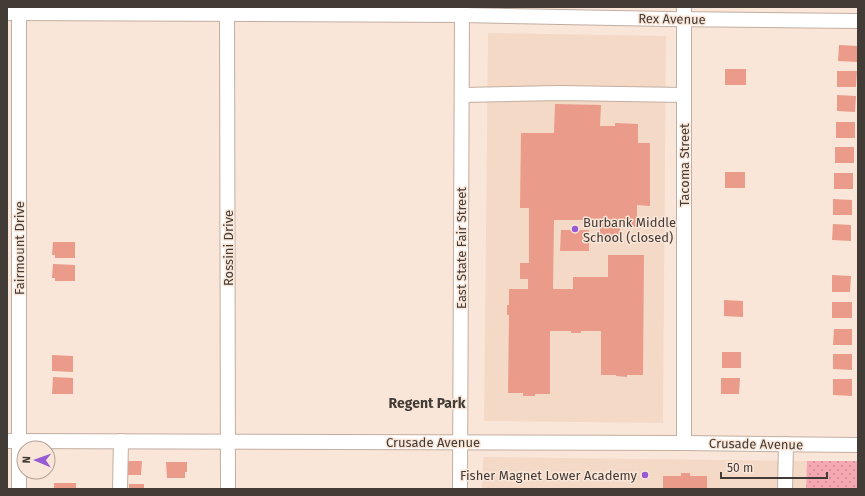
<svg xmlns="http://www.w3.org/2000/svg" width="865" height="496" font-family="'Fira Sans',sans-serif">
	<style>
		.built { fill: #f4d9c7 }
		.park { fill: url(#park-dots) }
		.building { fill: #ea9b89 }
		.lines { fill: none; stroke-linecap: round; stroke-linejoin: round }
		.minor-casing { stroke: #c2aea1; stroke-width: 16 }
		.minor { stroke: #fff; stroke-width: 14 }
		.poi-dot { fill: #975bd3; stroke: #fae6d8; stroke-width: 1.5 }
		.labels { text-anchor: middle; dominant-baseline: central; stroke-width: 3; stroke-linejoin: round; paint-order: stroke }
		.street-label { font-size: 13px; fill: #433b36; stroke: #fae6d8 }
		.poi-label { font-size: 13px; fill: #433b36; stroke: #fae6d8; text-anchor: start }
		.neighbourhood-label { font-size: 14px; font-weight: bold; fill: #433b36; stroke: #fae6d8 }
	</style>
	<defs>
		<pattern id="park-dots" width="8" height="8" patternUnits="userSpaceOnUse"><rect width="8" height="8" fill="#f5a8b1"/><path d="M2 2h.1M6 6h.1" fill="none" stroke="#c88a91" stroke-width="1.8" stroke-linecap="round"/></pattern>
	</defs>
	<rect width="100%" height="100%" fill="#fae6d8"/>
	<!-- built -->
	<g class="built">
		<path d="M488 33 666 36 663 423 484 421Z"/>
		<path d="M483 457 807 461 806 489H482Z"/>
	</g>
	<!-- park -->
	<path class="park" d="M807 461H858V489H806Z"/>
	<!-- building -->
	<g class="building">
		<path d="M839 45 858 46V62L838 61Z"/>
		<rect x="725" y="69" width="21" height="16"/>
		<path d="M837 71H857L856 87H837Z"/>
		<path d="M837 95 856 96 855 112 837 111Z"/>
		<path d="M555 104 601 105 600 126H615V123L638 124V143H650V206L637 205V227H620V242H600V220H554L553 289H573V277H608V255H644L643 375H627V377L616 376V375H601V331H581V333H571V331H550V394H535V396H523V393H508L509 315H507V305H509V289H528V279H520V263H529V208H520L521 133H554Z"/>
		<rect x="836" y="122" width="19" height="16"/>
		<rect x="835" y="147" width="19" height="16"/>
		<rect x="725" y="172" width="20" height="16"/>
		<rect x="834" y="173" width="19" height="16"/>
		<path d="M833 199 852 200V215H833Z"/>
		<path d="M833 224 851 225V241L832 240Z"/>
		<path d="M561 230H589V251H560Z"/>
		<path d="M53 242H75V258H55V255H52Z"/>
		<path d="M53 264 75 265V281H55V278H52Z"/>
		<path d="M832 275 851 276 850 292H832Z"/>
		<path d="M724 300 743 301V317L724 316Z"/>
		<rect x="832" y="302" width="20" height="16"/>
		<path d="M834 329H852V345H833Z"/>
		<rect x="722" y="352" width="19" height="16"/>
		<path d="M833 354H852V370L833 369Z"/>
		<path d="M52 355 73 356V372L52 371Z"/>
		<path d="M53 377 73 378V394H52Z"/>
		<path d="M721 378H740L739 394H721Z"/>
		<path d="M833 379H852V396L833 395Z"/>
		<path d="M127 461H142L141 475H127Z"/>
		<path d="M166 462H187V472H185V478H167Z"/>
		<path d="M681 473H690V476H707V489H663V476H681Z"/>
		<rect x="54" y="483" width="22" height="6"/>
		<rect x="129" y="484" width="15" height="5"/>
	</g>
	<g class="lines">
		<!-- minor casing -->
		<g class="minor-casing">
			<g id="minor">
				<path d="M227 7 228 489"/>
				<path d="M7 13 462 15 668 19 858 21"/>
				<path d="M462 95 560 93 684 95"/>
				<path d="M7 441 684 443 858 445"/>
				<path d="M684 443V7"/>
				<path d="M19 489V7"/>
				<path d="M120 489 121 441"/>
				<path d="M460 489 462 7"/>
				<path d="M785 489 786 444"/>
			</g>
		</g>
		<!-- minor -->
		<use href="#minor" class="minor"/>
	</g>
	<!-- markers -->
	<g class="poi-dot">
		<circle cx="575" cy="229" r="4"/>
		<circle cx="645" cy="475" r="4"/>
	</g>
	<g class="labels">
		<!-- street labels -->
		<g class="street-label">
			<text transform="translate(672 19) rotate(1)">Rex Avenue</text>
			<text transform="translate(684 165) rotate(-90)">Tacoma Street</text>
			<text transform="translate(19 248) rotate(-90)">Fairmount Drive</text>
			<text transform="translate(228 248) rotate(-90)">Rossini Drive</text>
			<text transform="translate(461 248) rotate(-90)">East State Fair Street</text>
			<text x="433" y="442">Crusade Avenue</text>
			<text transform="translate(756 444) rotate(1)">Crusade Avenue</text>
		</g>
		<!-- poi labels -->
		<g class="poi-label">
			<text x="583" y="222">Burbank Middle<tspan x="583" dy="15">School (closed)</tspan></text>
			<text x="637" y="475" text-anchor="end">Fisher Magnet Lower Academy</text>
		</g>
		<!-- neighbourhood labels -->
		<g class="neighbourhood-label">
			<text x="427" y="403">Regent Park</text>
		</g>
	</g>
	<!-- border -->
	<rect width="865" height="496" fill="none" stroke="#433b36" stroke-width="16"/>
	<!-- north arrow -->
	<g transform="translate(36 460) rotate(272)"><circle r="19" fill="#fae6d8" stroke="#b1a297"/>
	<path d="M0-3L7 15L0 10L-7 15Z" fill="#975bd3"/>
	<text y="-6" font-size="11" font-weight="bold" text-anchor="middle" fill="#433b36">N</text>
	</g>
	<!-- scale -->
	<path d="M721 472v6h106v-6" fill="none" stroke="#433b36" stroke-width="2"/>
	<text x="727" y="472" font-size="12" fill="#433b36" stroke="#fae6d8" stroke-width="3" paint-order="stroke">50 m</text>
</svg>
